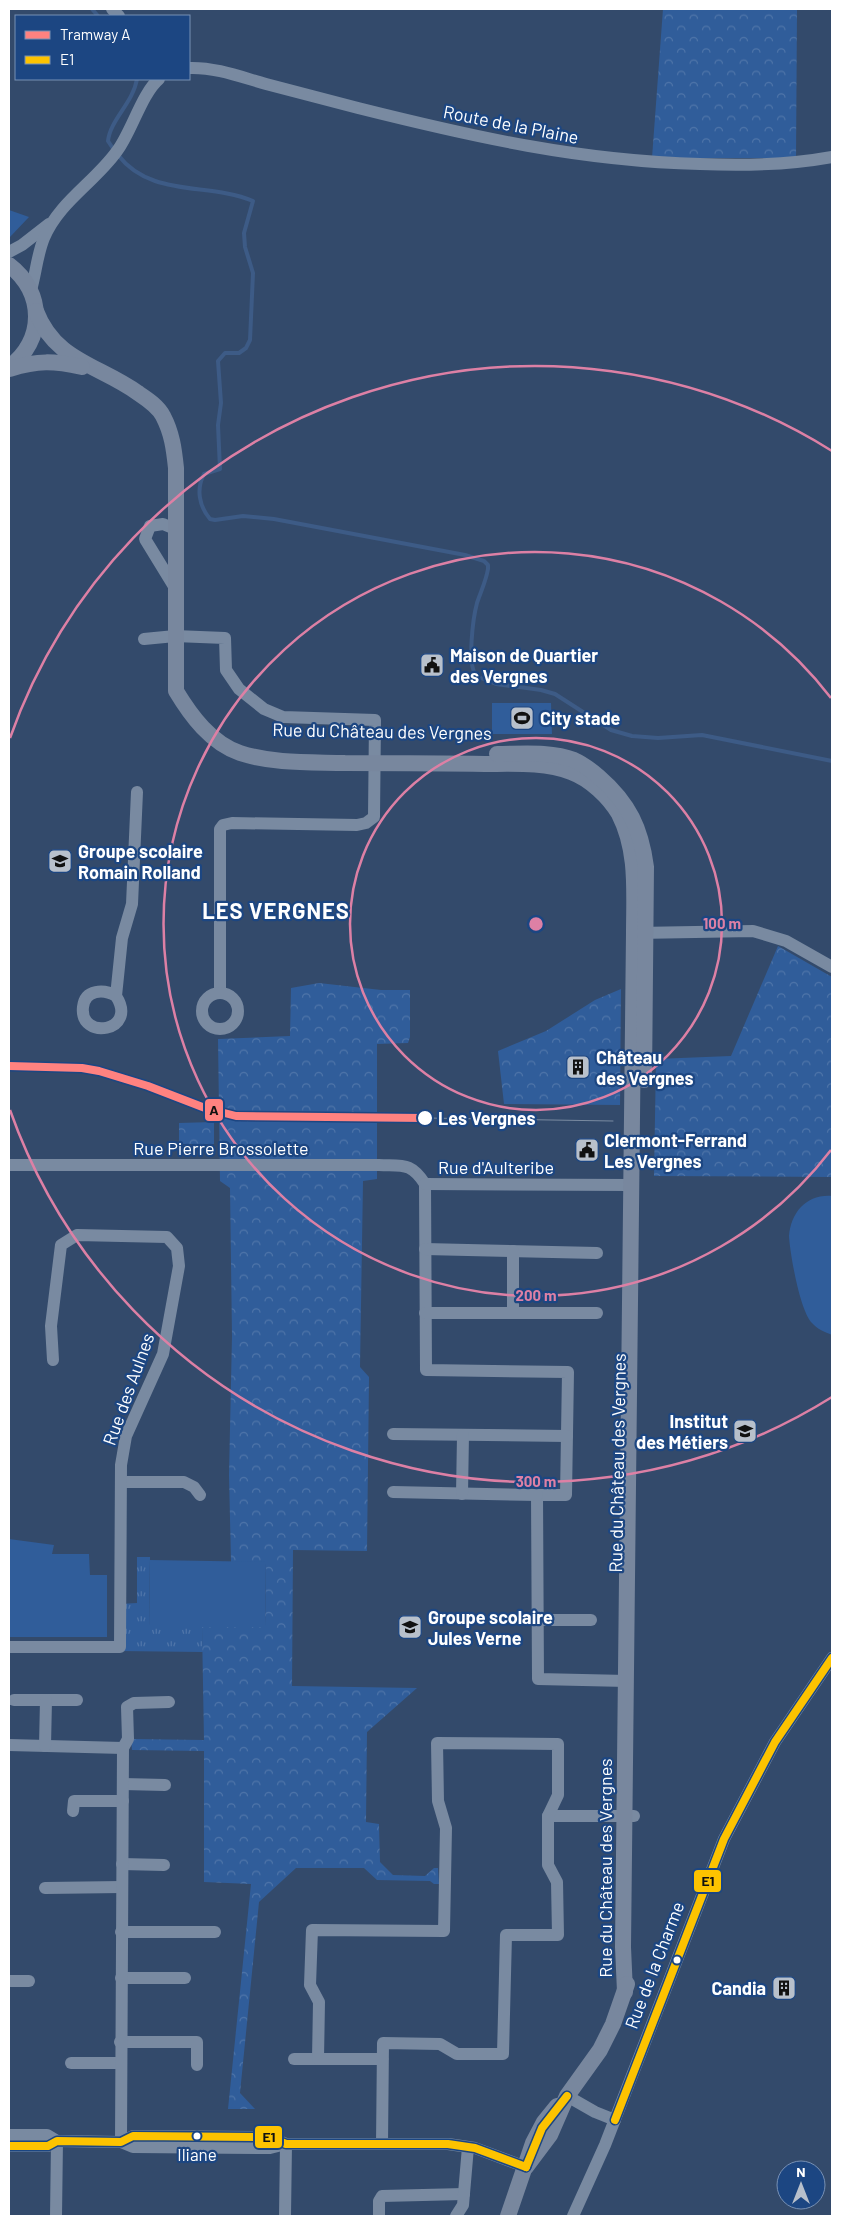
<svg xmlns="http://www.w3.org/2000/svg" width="841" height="2225" font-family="Barlow,sans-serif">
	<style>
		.grass { fill: url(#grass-tufts) }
		.forest { fill: url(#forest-crowns) }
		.garden { fill: #305d9a }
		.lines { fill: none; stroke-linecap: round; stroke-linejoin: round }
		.stream { stroke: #3d5b86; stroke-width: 4 }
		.minor { stroke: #798aa1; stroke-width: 12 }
		.major { stroke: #78879e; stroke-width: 16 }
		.tram { stroke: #7a8ba1; stroke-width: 1 }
		.bus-1-casing { stroke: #1c4682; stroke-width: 11 }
		.bus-1 { stroke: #fdc300; stroke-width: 8 }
		.tram-1-casing { stroke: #1c4682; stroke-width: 11 }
		.tram-1 { stroke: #ff8280; stroke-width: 8 }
		.ring { fill: none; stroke: #dd80a5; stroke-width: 2.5 }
		.stop-dot { fill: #fff; stroke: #1c4682; stroke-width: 2 }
		.labels { text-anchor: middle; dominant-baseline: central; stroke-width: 4.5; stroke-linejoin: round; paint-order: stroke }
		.bus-label { font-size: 17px; fill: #fff; stroke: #1c4682 }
		.street-label { font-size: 18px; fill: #fff; stroke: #1c4682 }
		.poi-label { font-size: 18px; font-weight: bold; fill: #fff; stroke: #1c4682; text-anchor: start }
		.stop-label { font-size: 18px; font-weight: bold; fill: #fff; stroke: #1c4682; text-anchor: start }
		.district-label { font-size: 22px; font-weight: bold; letter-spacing: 1px; fill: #fff; stroke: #1c4682 }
		.centre { fill: #dd80a5; stroke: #1c4682; stroke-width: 2.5 }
		.ring-label { font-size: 15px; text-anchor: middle; font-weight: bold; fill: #dd80a5; stroke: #1c4682; stroke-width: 4.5; stroke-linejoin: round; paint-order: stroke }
		.line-badge { stroke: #1c4682; stroke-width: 2 }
		.pale-badge-label { font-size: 14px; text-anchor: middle; font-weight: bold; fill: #111 }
	</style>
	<defs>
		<pattern id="grass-tufts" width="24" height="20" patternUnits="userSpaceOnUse" patternTransform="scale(1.25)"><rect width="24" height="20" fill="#305d9a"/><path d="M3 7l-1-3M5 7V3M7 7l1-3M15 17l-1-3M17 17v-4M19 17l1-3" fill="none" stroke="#4f75a9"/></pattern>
		<pattern id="forest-crowns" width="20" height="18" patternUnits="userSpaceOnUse" patternTransform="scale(1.25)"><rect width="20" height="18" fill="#305d9a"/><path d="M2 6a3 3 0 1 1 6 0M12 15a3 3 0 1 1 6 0" fill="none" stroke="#4f75a9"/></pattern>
	</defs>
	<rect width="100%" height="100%" fill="#334a6b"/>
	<!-- grass -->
	<path class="grass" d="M137 1557H150L149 1627H202L203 1652 120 1651V1604L137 1603Z"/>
	<!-- forest -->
	<g class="forest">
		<path d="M663 9H797L796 158H652Z"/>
		<path d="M778 946 832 977V1177L654 1176 656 1059 731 1056Z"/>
		<path d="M319 983 381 990H410V1037L408 1043 377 1044V1179L363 1181 360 1367 369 1377 367 1551 293 1550 292 1686 417 1688 367 1732 366 1822 379 1824 380 1862 393 1875 425 1876 434 1868H438L439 1884H434L430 1881 377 1880 364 1868H296L259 1902 240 2093 255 2109H228L251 1884 204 1882V1751L132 1750 131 1739 204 1740 202 1627H265L266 1562H231L229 1475 232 1336 230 1188 220 1181 218 1039 290 1036 291 988Z"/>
		<path d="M621 989 620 1105 504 1104 498 1051 546 1031 595 1000Z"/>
		<path d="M214 1122V1144H179V1123Z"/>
	</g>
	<!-- garden -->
	<g class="garden">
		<path d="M9 210 29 217 10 237H9Z"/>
		<path d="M492 703H551L552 734H492Z"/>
		<path d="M832 1196V1335C825 1332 817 1329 812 1323 800 1311 790 1254 789 1236 791 1212 807 1194 832 1196Z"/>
		<path d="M9 1539 54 1545 52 1554H89L90 1575H107V1637H9Z"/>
		<path d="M150 1560 266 1562 265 1627H149Z"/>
	</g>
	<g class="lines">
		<!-- stream -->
		<g class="stream">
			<path d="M92 9 98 16"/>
			<path d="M114 150 108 141C110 120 133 103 137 79"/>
			<path d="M118 155C151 198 208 182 253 201L244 233 245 247 253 273 250 340 246 348 239 353H225L218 361 221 403 218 425 220 469 204 474C196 489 199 506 210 519L215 520 243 516 274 519 465 555 484 561 488 565V569C486 581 481 591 477 603 473 618 467 664 476 676L496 684 541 690 555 694 611 730 632 736 658 738 702 735 832 761"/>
		</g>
		<!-- minor -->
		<g class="minor">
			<path d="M112 9 119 16"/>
			<path d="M189 68C215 67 241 77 266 84 297 92 327 100 358 108 474 137 580 161 700 164 745 166 788 165 832 157"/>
			<path d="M9 252 22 245 49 224"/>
			<path d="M31 290C36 273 37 255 44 238 59 202 95 182 117 151 131 133 142 93 159 79"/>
			<path d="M175 529 163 524 150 526 145 539 175 588"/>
			<path d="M144 639 175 636 225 638 226 670 239 689 264 709 283 717 375 720 374 817 366 823 357 825 232 823 223 825 220 829V993"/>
			<path d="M637 933 753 931 786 941 832 967"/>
			<circle cx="220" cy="1011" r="18"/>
			<path d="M116 996C104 989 85 989 83 1007 79 1041 139 1032 116 996L122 938 132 904 137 792"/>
			<path d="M9 1165H379C403 1166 411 1162 425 1184"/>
			<path d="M425 1184 426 1370 568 1372 566 1495H537L538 1679 627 1681"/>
			<path d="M425 1184 631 1185"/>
			<path d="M425 1249 597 1253"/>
			<path d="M513 1312V1251"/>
			<path d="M425 1313H597"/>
			<path d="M393 1434 567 1436"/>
			<path d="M122 1482H184L194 1487 200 1495"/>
			<path d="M393 1492 537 1495"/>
			<path d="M462 1494 463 1435"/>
			<path d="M538 1620H591"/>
			<path d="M9 1647H120L121 1465 126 1436 163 1354 179 1266 177 1248 167 1237 77 1235 61 1245 51 1326 53 1360"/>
			<path d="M14 1700H77"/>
			<path d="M9 1745 123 1748"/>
			<path d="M45 1746 46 1700"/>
			<path d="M123 1784 165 1785"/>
			<path d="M73 1811 74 1801H123"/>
			<path d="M548 1816H634"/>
			<path d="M122 1864 164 1865"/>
			<path d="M45 1888 122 1887"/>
			<path d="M121 1932H215"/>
			<path d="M121 1978H185"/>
			<path d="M9 1981H29"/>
			<path d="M120 2042H197V2065"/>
			<path d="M294 2059H318"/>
			<path d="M71 2063H120"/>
			<path d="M567 2096 595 2112 615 2120"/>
			<path d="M9 2135H47L57 2141 121 2142 133 2147 270 2148 286 2144H448L475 2148 526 2167"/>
			<path d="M121 2142 123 1748 128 1739 127 1707 134 1703 169 1702"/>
			<path d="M121 2142 133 2136 270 2137 286 2144"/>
			<path d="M382 2144 383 2043 440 2044 457 2054H503L506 1935H558L557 1882 548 1865V1816L558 1795V1744L437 1743 438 1801 446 1828 444 1931 312 1930 310 1985 319 2002 318 2059H383"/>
			<path d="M9 2146H48L57 2141"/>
			<path d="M56 2216 57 2141"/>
			<path d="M285 2216 286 2144"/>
			<path d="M379 2216V2201L382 2196 464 2194"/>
			<path d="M456 2216 463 2205 468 2147"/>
			<path d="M573 2216 605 2145 724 1839 775 1742 832 1658"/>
		</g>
		<!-- major -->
		<g class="major">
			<path d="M9 265C45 292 45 341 9 367"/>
			<path d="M36 311C55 361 99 365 138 393 147 399 158 406 163 416 172 433 174 449 176 468V691C191 716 211 743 240 753 274 764 310 762 345 763 392 763 438 763 485 764 513 764 545 762 571 772 590 779 609 797 619 814 638 851 634 892 634 933L623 1947 625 1992"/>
			<path d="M10 369C38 360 54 361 82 367"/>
			<path d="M497 754C521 754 551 751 574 760 583 764 592 771 599 777 629 803 641 829 646 867L644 1080"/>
			<path d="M526 2167 550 2135 567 2096 600 2050 613 2024 627 1984"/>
			<path d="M508 2216 533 2143 544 2122 557 2106"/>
		</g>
		<!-- tram -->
		<g class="tram">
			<path d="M332 1118 353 1112"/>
			<path d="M425 1118 613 1121"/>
		</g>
		<!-- bus-1 casing -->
		<g class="bus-1-casing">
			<g id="bus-1">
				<path d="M615 2120 724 1839 775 1742 832 1658"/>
				<path d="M9 2146H48L57 2141 121 2142 133 2136 270 2137 286 2144H448L475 2148 526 2167"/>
				<path d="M526 2167 542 2128 567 2096"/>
			</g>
		</g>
		<!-- bus-1 -->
		<use href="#bus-1" class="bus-1"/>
		<!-- tram-1 casing -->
		<g class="tram-1-casing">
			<path id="tram-1" d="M9 1066 82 1068 99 1071 148 1086 205 1108 236 1116 425 1118"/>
		</g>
		<!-- tram-1 -->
		<use href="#tram-1" class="tram-1"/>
	</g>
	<!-- distance rings -->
	<g class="ring">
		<circle cx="536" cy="924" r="186"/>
		<path d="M831 1150A372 372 0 1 1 831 698"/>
		<path d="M832 1397A558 558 0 0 1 10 1110M10 738A558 558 0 0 1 832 451"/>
	</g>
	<!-- icons -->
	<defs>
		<g id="civic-square" transform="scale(1.25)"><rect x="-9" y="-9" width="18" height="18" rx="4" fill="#b8c0cb" stroke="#1c4682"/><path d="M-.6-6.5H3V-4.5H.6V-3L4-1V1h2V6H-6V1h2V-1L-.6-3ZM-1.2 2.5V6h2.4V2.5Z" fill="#111"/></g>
		<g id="stadium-square" transform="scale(1.25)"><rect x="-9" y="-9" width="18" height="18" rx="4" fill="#b8c0cb" stroke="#1c4682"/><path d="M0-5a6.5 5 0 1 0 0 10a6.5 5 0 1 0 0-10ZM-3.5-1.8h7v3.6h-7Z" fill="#111"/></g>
		<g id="school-square" transform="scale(1.25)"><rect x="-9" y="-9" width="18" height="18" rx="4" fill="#b8c0cb" stroke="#1c4682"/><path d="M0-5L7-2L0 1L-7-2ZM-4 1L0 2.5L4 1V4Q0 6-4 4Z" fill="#111"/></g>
		<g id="building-square" transform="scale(1.25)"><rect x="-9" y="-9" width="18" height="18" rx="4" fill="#b8c0cb" stroke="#1c4682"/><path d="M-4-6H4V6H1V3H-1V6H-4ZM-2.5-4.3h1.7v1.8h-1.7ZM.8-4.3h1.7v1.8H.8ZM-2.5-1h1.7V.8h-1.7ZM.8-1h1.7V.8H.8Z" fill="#111"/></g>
	</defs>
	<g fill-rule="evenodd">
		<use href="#civic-square" x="432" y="665"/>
		<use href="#stadium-square" x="522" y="718"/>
		<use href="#school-square" x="60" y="861"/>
		<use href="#building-square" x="578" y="1067"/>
		<use href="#civic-square" x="587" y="1150"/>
		<use href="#school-square" x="745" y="1431"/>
		<use href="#school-square" x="410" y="1627"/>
		<use href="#building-square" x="784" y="1988"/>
	</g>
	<!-- markers -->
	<g class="stop-dot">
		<circle cx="425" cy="1118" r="8"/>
		<circle cx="677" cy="1960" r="4.5"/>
		<circle cx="197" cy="2136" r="4.5"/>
	</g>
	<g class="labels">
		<!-- bus labels -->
		<g class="bus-label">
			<text x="197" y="2154">Iliane</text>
		</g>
		<!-- street labels -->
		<g class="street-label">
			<text transform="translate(511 124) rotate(11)">Route de la Plaine</text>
			<text transform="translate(382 731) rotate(1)">Rue du Château des Vergnes</text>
			<text x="221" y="1148">Rue Pierre Brossolette</text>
			<text x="496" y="1167">Rue d'Aulteribe</text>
			<text transform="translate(128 1389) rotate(-70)">Rue des Aulnes</text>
			<text transform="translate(617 1463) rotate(-89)">Rue du Château des Vergnes</text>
			<text transform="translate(605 1868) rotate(-90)">Rue du Château des Vergnes</text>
			<text transform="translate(654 1965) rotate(-69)">Rue de la Charme</text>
		</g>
		<!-- poi labels -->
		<g class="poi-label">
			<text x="450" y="655">Maison de Quartier<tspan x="450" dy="21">des Vergnes</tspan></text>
			<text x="540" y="718">City stade</text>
			<text x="78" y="851">Groupe scolaire<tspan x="78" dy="21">Romain Rolland</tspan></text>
			<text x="596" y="1057">Château<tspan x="596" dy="21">des Vergnes</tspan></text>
			<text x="604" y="1140">Clermont-Ferrand<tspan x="604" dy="21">Les Vergnes</tspan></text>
			<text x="728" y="1421" text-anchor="end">Institut<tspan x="728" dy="21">des Métiers</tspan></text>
			<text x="428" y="1617">Groupe scolaire<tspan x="428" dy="21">Jules Verne</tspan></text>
			<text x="766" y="1988" text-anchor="end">Candia</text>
		</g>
		<!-- stop labels -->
		<g class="stop-label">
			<text x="438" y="1118">Les Vergnes</text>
		</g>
		<!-- district labels -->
		<g class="district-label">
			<text x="276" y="910">LES VERGNES</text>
		</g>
	</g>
	<circle cx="536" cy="924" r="8" class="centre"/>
	<g class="ring-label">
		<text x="722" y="929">100 m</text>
		<text x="536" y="1301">200 m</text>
		<text x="536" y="1487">300 m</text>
	</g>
	<g class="line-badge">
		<rect x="204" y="1098" width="20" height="24" rx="5" fill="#ff8280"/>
		<rect x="693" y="1869" width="29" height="24" rx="5" fill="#fdc300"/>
		<rect x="254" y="2125" width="29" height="24" rx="5" fill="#fdc300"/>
	</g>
	<g class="pale-badge-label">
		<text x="214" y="1115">A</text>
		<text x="708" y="1886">E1</text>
		<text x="269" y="2142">E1</text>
	</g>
	<!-- border -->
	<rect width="841" height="2225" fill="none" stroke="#ffffff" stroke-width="20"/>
	<!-- legend -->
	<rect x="15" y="15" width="175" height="65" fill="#1c4682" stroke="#7790b4"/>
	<rect x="25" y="31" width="25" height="8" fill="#ff8280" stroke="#7790b4"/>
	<text x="60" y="40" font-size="15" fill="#ffffff">Tramway A</text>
	<rect x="25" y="56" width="25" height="8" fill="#fdc300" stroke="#7790b4"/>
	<text x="60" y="65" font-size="15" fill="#ffffff">E1</text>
	<!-- north arrow -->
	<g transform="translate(801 2185)"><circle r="24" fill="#1c4682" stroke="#7790b4"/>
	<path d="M0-4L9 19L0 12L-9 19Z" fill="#b8c0cb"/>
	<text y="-8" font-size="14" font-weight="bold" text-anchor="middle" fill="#ffffff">N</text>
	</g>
</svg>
